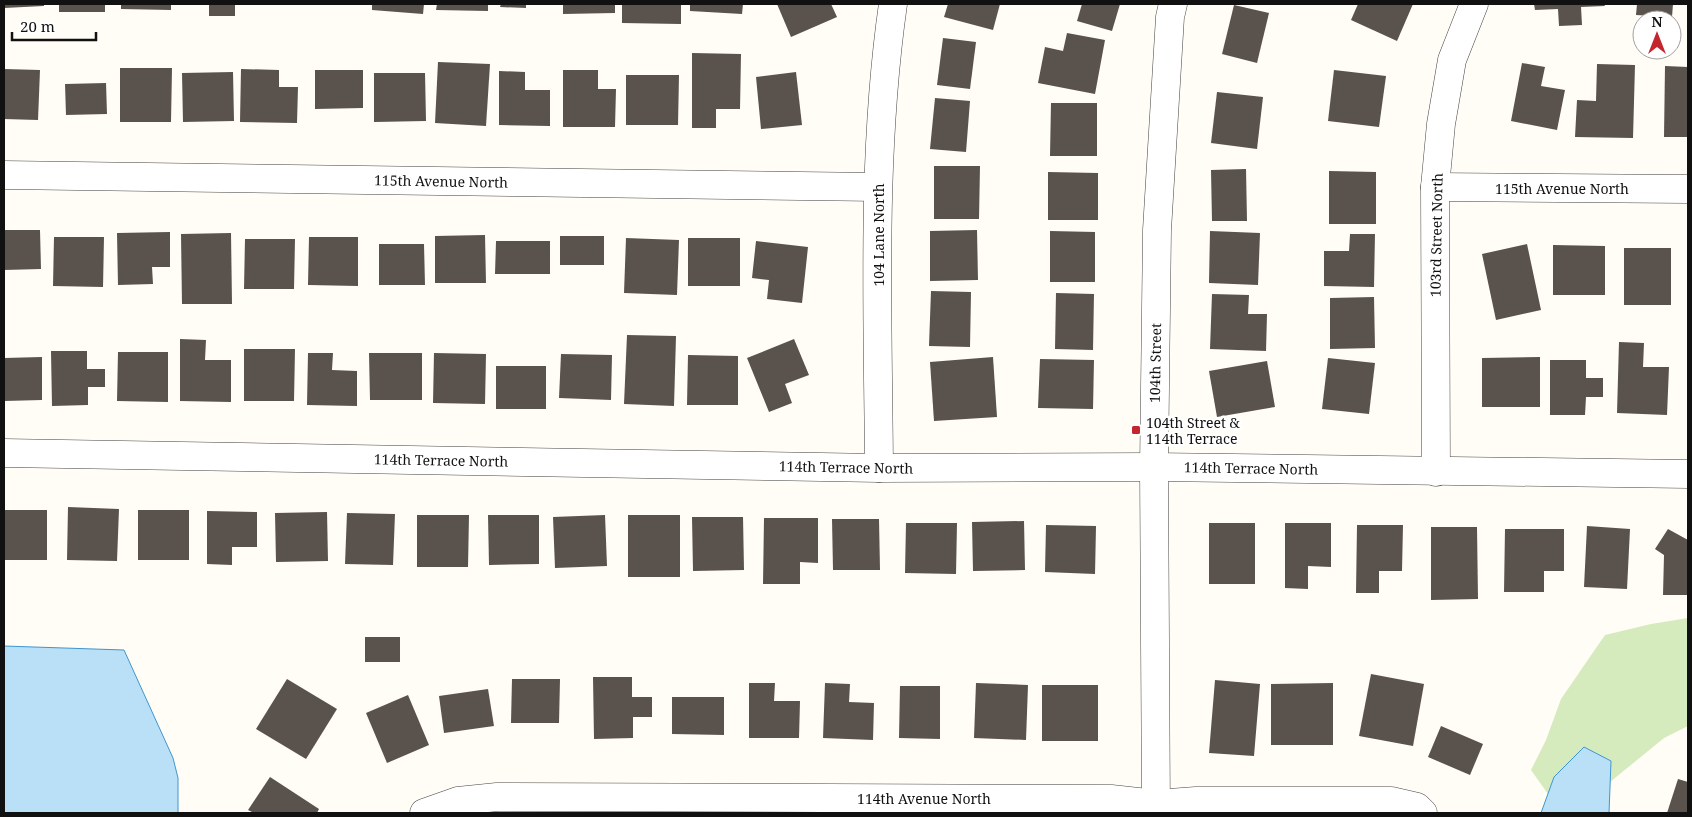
<svg xmlns="http://www.w3.org/2000/svg" width="1692" height="817" font-family="'Noto Serif',serif">
	<style>
		.green { fill: #d5ebbd }
		.water { fill: #b9e0f7; stroke: #3f96cf }
		.building { fill: #5a524d }
		.lines { fill: none; stroke-linecap: round; stroke-linejoin: round }
		.minor-casing { stroke: #444; stroke-width: 29 }
		.minor { stroke: #fff; stroke-width: 28 }
		.poi-dot { fill: #c4262e; stroke: #fff; stroke-width: 2 }
		.labels { text-anchor: middle; dominant-baseline: central; stroke-width: 5; stroke-linejoin: round; paint-order: stroke }
		.street-label { font-size: 14px; fill: #111; stroke: #fff }
		.poi-label { font-size: 14px; fill: #111; stroke: #fff; text-anchor: start }
	</style>
	<rect width="100%" height="100%" fill="#fffdf5"/>
	<!-- green -->
	<path class="green" d="M1688 618V726L1664 738 1610 782 1611 761 1554 777 1548 794 1531 770 1546 740 1561 699 1605 635 1651 624Z"/>
	<!-- water -->
	<g class="water">
		<path d="M4 646 124 650 173 758 178 778V813H4Z"/>
		<path d="M1584 747 1611 761 1609 813H1541L1554 777Z"/>
	</g>
	<!-- building -->
	<g class="building">
		<path d="M4 4H44V6L4 8Z"/>
		<rect x="59" y="4" width="46" height="8"/>
		<path d="M121 4H171V10L121 9Z"/>
		<rect x="209" y="4" width="26" height="12"/>
		<path d="M372 4H424L423 14 372 10Z"/>
		<path d="M437 4H488V11L436 10Z"/>
		<path d="M501 4H526V8L500 7Z"/>
		<path d="M563 4H615V13L563 14Z"/>
		<path d="M622 4H681V24L622 23Z"/>
		<path d="M690 4H743L742 14 690 11Z"/>
		<path d="M777 4H831L837 17 791 37Z"/>
		<path d="M948 4H1000L993 30 944 17Z"/>
		<path d="M1082 4H1120L1112 31 1077 21Z"/>
		<path d="M1358 4H1413L1397 41 1351 20Z"/>
		<path d="M1534 4H1604L1605 6 1581 7 1582 25 1559 26 1558 9 1535 10Z"/>
		<path d="M1637 4H1673L1672 17 1636 15Z"/>
		<path d="M1234 5 1269 13 1257 63 1222 54Z"/>
		<path d="M1067 33 1105 40 1095 94 1038 83 1045 47 1063 51Z"/>
		<path d="M943 38 976 42 970 89 937 85Z"/>
		<path d="M692 53 741 54 740 109H716V128H692Z"/>
		<path d="M438 62 490 64 486 126 435 123Z"/>
		<path d="M1522 63 1545 67 1541 86 1565 90 1557 130 1511 121Z"/>
		<path d="M1597 64 1635 65 1633 138 1575 137 1577 100 1596 101Z"/>
		<path d="M1665 66 1688 67V137H1664Z"/>
		<path d="M120 68H172L171 122H120Z"/>
		<path d="M4 69 40 70 38 120 4 119Z"/>
		<path d="M241 69 279 70V87H298L297 123 240 122Z"/>
		<path d="M315 70H363V108L315 109Z"/>
		<path d="M563 70H598V89H616L615 127H563Z"/>
		<path d="M1334 70 1386 76 1379 127 1328 121Z"/>
		<path d="M499 71 525 72V90H550V126L499 125Z"/>
		<path d="M233 72 234 121 183 122 182 73Z"/>
		<path d="M796 72 802 125 761 129 756 77Z"/>
		<path d="M374 73H425L426 121 374 122Z"/>
		<path d="M626 75H679L678 125H626Z"/>
		<path d="M106 83 107 114 66 115 65 84Z"/>
		<path d="M1217 92 1263 97 1257 149 1211 143Z"/>
		<path d="M935 98 970 101 966 152 930 149Z"/>
		<path d="M1051 103H1097V156H1050Z"/>
		<path d="M934 166H980L979 219H934Z"/>
		<path d="M1246 169 1247 221H1212L1211 170Z"/>
		<path d="M1329 171 1376 172V224H1329Z"/>
		<path d="M1048 172 1098 173V220H1048Z"/>
		<path d="M4 230H40L41 269 4 270Z"/>
		<path d="M977 230 978 280 930 281V231Z"/>
		<path d="M1050 231 1095 232V282H1050Z"/>
		<path d="M1210 231 1260 233 1258 285 1209 283Z"/>
		<path d="M170 232V267H152L153 284 118 285 117 233Z"/>
		<path d="M231 233 232 304H182L181 234Z"/>
		<path d="M1350 234H1375L1374 287 1324 286V251H1349Z"/>
		<path d="M485 235 486 283H435V236Z"/>
		<rect x="560" y="236" width="44" height="29"/>
		<path d="M54 237H104L103 287 53 286Z"/>
		<path d="M309 237H358V286L308 285Z"/>
		<path d="M626 238 679 240 677 295 624 293Z"/>
		<rect x="688" y="238" width="52" height="48"/>
		<path d="M245 239H295L294 289H244Z"/>
		<path d="M496 241H550V274H495Z"/>
		<path d="M756 241 808 247 802 303 767 299 769 280 752 278Z"/>
		<path d="M379 244H424L425 285H379Z"/>
		<path d="M1527 244 1541 310 1496 320 1482 254Z"/>
		<path d="M1553 245 1605 246V295H1553Z"/>
		<rect x="1624" y="248" width="47" height="57"/>
		<path d="M931 291 971 292 970 347 929 346Z"/>
		<path d="M1056 293 1094 294 1093 350 1055 349Z"/>
		<path d="M1212 294 1249 295 1248 314H1267L1266 351 1210 349Z"/>
		<path d="M1374 297 1375 348 1330 349V298Z"/>
		<path d="M627 335 676 336 674 406 624 404Z"/>
		<path d="M180 339 206 340 205 360H231V402L180 401Z"/>
		<path d="M794 339 809 375 785 384 792 403 769 412 747 358Z"/>
		<path d="M1619 342 1644 343 1643 367H1669L1667 415 1617 413Z"/>
		<path d="M244 349H295L294 401H244Z"/>
		<path d="M51 351H87V369H105V387H88V405L52 406Z"/>
		<path d="M118 352H168V402L117 401Z"/>
		<path d="M308 353H333L332 370 357 371V406L307 405Z"/>
		<path d="M369 353H422V400H370Z"/>
		<path d="M434 353 486 354 485 404 433 403Z"/>
		<path d="M561 354 612 355 611 400 559 398Z"/>
		<path d="M688 355 738 356V405H687Z"/>
		<path d="M42 357V400L4 401V358Z"/>
		<path d="M993 357 997 417 934 421 930 362Z"/>
		<path d="M1540 357V407H1482V358Z"/>
		<path d="M1328 358 1375 363 1369 414 1322 409Z"/>
		<path d="M1040 359 1094 360 1093 409 1038 408Z"/>
		<path d="M1550 360H1586V378H1603V397H1586L1585 415H1550Z"/>
		<path d="M1267 361 1275 407 1217 417 1209 371Z"/>
		<rect x="496" y="366" width="50" height="43"/>
		<path d="M68 507 119 509 117 561 67 560Z"/>
		<rect x="4" y="510" width="43" height="50"/>
		<rect x="138" y="510" width="51" height="50"/>
		<path d="M207 511 257 512V547H232V565L207 564Z"/>
		<path d="M327 512 328 561 276 562 275 513Z"/>
		<path d="M347 513 395 514 393 565 345 564Z"/>
		<path d="M417 515H469L468 567H417Z"/>
		<path d="M488 515H539V564L489 565Z"/>
		<path d="M605 515 607 566 555 568 553 517Z"/>
		<rect x="628" y="515" width="52" height="62"/>
		<path d="M692 517H743L744 570 693 571Z"/>
		<path d="M764 518H818V563L800 562V584H763Z"/>
		<path d="M832 519H879L880 570H833Z"/>
		<path d="M1024 521 1025 570 973 571 972 522Z"/>
		<path d="M906 523H957L956 574 905 573Z"/>
		<rect x="1209" y="523" width="46" height="61"/>
		<path d="M1285 523H1331V567L1308 566V589L1285 588Z"/>
		<path d="M1046 525 1096 526 1095 574 1045 572Z"/>
		<path d="M1357 525H1403L1402 571H1379V593H1356Z"/>
		<path d="M1587 526 1630 529 1627 589 1584 587Z"/>
		<path d="M1431 527H1477L1478 599 1431 600Z"/>
		<path d="M1505 529H1564V571H1544V592H1504Z"/>
		<path d="M1668 529 1688 540V595H1663L1664 555 1655 549Z"/>
		<rect x="365" y="637" width="35" height="25"/>
		<path d="M1371 674 1424 684 1413 746 1359 736Z"/>
		<path d="M593 677H632V697H652V717H633V738L594 739Z"/>
		<path d="M287 679 337 709 306 759 256 729Z"/>
		<path d="M512 679H560L559 723H511Z"/>
		<path d="M1215 680 1260 684 1254 756 1209 753Z"/>
		<path d="M749 683H775L774 701H800L799 738H749Z"/>
		<path d="M825 683 850 684 849 702 874 703 873 740 823 738Z"/>
		<path d="M976 683 1028 685 1026 740 974 738Z"/>
		<path d="M1333 683V745H1271V684Z"/>
		<rect x="1042" y="685" width="56" height="56"/>
		<path d="M900 686H940V739L899 738Z"/>
		<path d="M488 689 494 726 444 733 439 696Z"/>
		<path d="M408 695 429 745 387 763 366 713Z"/>
		<path d="M672 697H724V735L672 734Z"/>
		<path d="M1441 726 1483 744 1470 775 1428 757Z"/>
		<path d="M270 777 319 809 317 813H254L248 810Z"/>
		<path d="M1678 779 1688 782V813H1667Z"/>
	</g>
	<g class="lines">
		<!-- minor casing -->
		<g class="minor-casing">
			<g id="minor">
				<path d="M4 175 877 187"/>
				<path d="M1435 187 1688 189"/>
				<path d="M4 453 879 468 1154 467 1688 474"/>
				<path d="M879 468C878 313 871 157 893 4"/>
				<path d="M1436 472 1435 187 1441 124 1452 60 1474 4"/>
				<path d="M424 813 458 801 497 797 1111 799 1156 804 1196 801H1391L1417 807 1423 813"/>
				<path d="M1156 813 1154 467 1157 230 1170 17 1173 4"/>
			</g>
		</g>
		<!-- minor -->
		<use href="#minor" class="minor"/>
	</g>
	<!-- markers -->
	<rect class="poi-dot" x="1131" y="425" width="10" height="10" rx="2.5"/>
	<g class="labels">
		<!-- street labels -->
		<g class="street-label">
			<text transform="translate(441 181) rotate(1)">115th Avenue North</text>
			<text x="1562" y="188">115th Avenue North</text>
			<text transform="translate(878 235) rotate(-90)">104 Lane North</text>
			<text transform="translate(1436 235) rotate(-89)">103rd Street North</text>
			<text transform="translate(1155 363) rotate(-89)">104th Street</text>
			<text transform="translate(441 460) rotate(1)">114th Terrace North</text>
			<text transform="translate(846 467) rotate(1)">114th Terrace North</text>
			<text transform="translate(1251 468) rotate(1)">114th Terrace North</text>
			<text x="924" y="798">114th Avenue North</text>
		</g>
		<!-- poi labels -->
		<g class="poi-label">
			<text x="1146" y="422">104th Street &amp;<tspan x="1146" dy="16">114th Terrace</tspan></text>
		</g>
	</g>
	<!-- border -->
	<rect width="1692" height="817" fill="none" stroke="#111111" stroke-width="10"/>
	<!-- north arrow -->
	<g transform="translate(1657 35)"><circle r="24" fill="#ffffff" stroke="#a0a0a0"/>
	<path d="M0-4L9 19L0 12L-9 19Z" fill="#c4262e"/>
	<text y="-8" font-size="14" font-weight="bold" text-anchor="middle" fill="#111111">N</text>
	</g>
	<!-- scale -->
	<path d="M12 32v8h84v-8" fill="none" stroke="#111111" stroke-width="2.5"/>
	<text x="20" y="32" font-size="15" fill="#111111" stroke="#ffffff" stroke-width="4" paint-order="stroke">20 m</text>
</svg>
